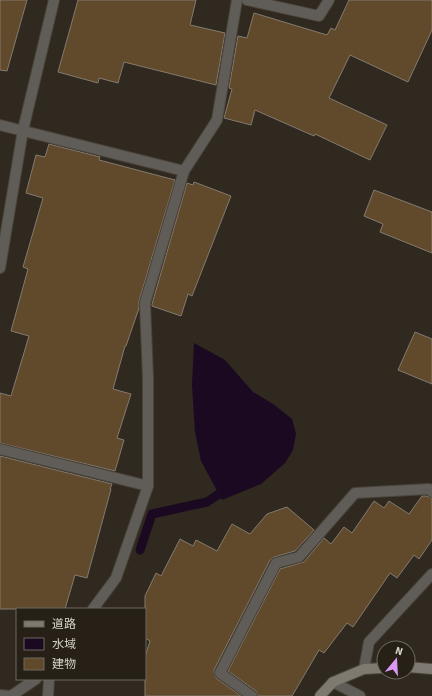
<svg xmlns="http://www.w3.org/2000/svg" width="432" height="696" font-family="'Source Sans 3','Noto Sans JP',sans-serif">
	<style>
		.water { fill: #1b0922 }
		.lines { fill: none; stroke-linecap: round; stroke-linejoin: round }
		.stream { stroke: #1b0922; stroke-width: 9 }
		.building { fill: #604a2b; stroke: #837b70 }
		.street-casing { stroke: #4b443b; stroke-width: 12 }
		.secondary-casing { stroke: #4b443b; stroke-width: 12 }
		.street { stroke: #605d58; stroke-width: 10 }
		.secondary { stroke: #7e7971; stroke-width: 10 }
	</style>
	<rect width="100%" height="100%" fill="#30291f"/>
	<!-- water -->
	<path class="water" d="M194 343 225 360 253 392 273 404 292 419 296 434 293 450 285 463 261 484 222 500 201 461 195 432 192 385Z"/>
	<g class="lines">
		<!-- stream -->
		<path class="stream" d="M140 550 152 514 207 502 219 494"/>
	</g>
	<!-- building -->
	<g class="building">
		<path d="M0 0H27L7 71 0 70Z"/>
		<path d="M78 0H196L190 25 225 33 216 85 124 62 118 83 99 78 98 83 58 72Z"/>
		<path d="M349 0H432V30L408 82 350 55 329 98 387 125 370 160 315 134 314 136 255 110 251 125 224 118 232 89 229 88 238 36 247 38 254 13 327 35 331 28 335 30Z"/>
		<path d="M49 144 100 157 99 160 175 180 139 301V308L126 346H125L113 389 131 394 117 438 124 440 115 471 0 443V393L11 396 29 336 11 331 28 269 23 267 43 198 26 193 36 155 45 157Z"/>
		<path d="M194 182 231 196 192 296 188 294 181 316 152 306V304L187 183 193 185Z"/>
		<path d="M374 190 432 212V253L380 232 383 224 364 216Z"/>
		<path d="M415 332 432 339V384L398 370Z"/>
		<path d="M0 456 112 484 110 489H111L87 578 75 575 65 609H0Z"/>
		<path d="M422 496H426L432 498V540L419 559 414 555 397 578 390 573 353 627 347 623 324 653 319 650 292 696H258L256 691 228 671 280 569 304 562 324 538 331 544 344 527 352 533 374 501 384 508 389 501 409 514Z"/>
		<path d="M287 507 314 530 295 551 274 557 270 560 214 670V673L216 678 241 696H145V657L150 641 145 638V596L156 573 161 576 180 539 193 546 196 540 217 551 232 524 250 534 267 514Z"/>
	</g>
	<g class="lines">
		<!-- street casing -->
		<g class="street-casing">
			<g id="street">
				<path d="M247 0 319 16 329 0"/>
				<path d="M0 125 184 171"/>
				<path d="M0 268 23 130 54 0"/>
				<path d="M0 449 148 486"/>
				<path d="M93 609 116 578 148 486V379L145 303 184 171 217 120 237 0"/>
				<path d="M364 669 369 642 432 574"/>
				<path d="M333 682 360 696"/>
				<path d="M0 695 10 696"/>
				<path d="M11 696 36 679"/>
				<path d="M48 696 49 679"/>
				<path d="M252 696 220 673 276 563 299 557 355 493 429 489 432 492"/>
			</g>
		</g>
		<!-- secondary casing -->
		<g class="secondary-casing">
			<g id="secondary">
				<path d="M408 667 432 669"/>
				<path d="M320 696 333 682 364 669 384 668"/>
			</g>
		</g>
		<!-- street -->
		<use href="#street" class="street"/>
		<!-- secondary -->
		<use href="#secondary" class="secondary"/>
	</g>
	<!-- legend -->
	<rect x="16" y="608" width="130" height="72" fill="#262016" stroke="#6d685f"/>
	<rect x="24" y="621" width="20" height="6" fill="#7e7971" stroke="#6d685f"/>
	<text x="52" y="628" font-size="12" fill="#d7d3cc">道路</text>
	<rect x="24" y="638" width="20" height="12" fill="#1b0922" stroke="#6d685f"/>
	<text x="52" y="648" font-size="12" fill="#d7d3cc">水域</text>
	<rect x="24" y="658" width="20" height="12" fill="#604a2b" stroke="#6d685f"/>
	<text x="52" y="668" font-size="12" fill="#d7d3cc">建物</text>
	<!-- north arrow -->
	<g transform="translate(396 660) rotate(18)"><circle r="19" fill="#262016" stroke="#6d685f"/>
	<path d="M0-3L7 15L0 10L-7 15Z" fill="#db99f5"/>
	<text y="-6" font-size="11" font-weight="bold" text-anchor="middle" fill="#d7d3cc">N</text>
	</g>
</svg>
